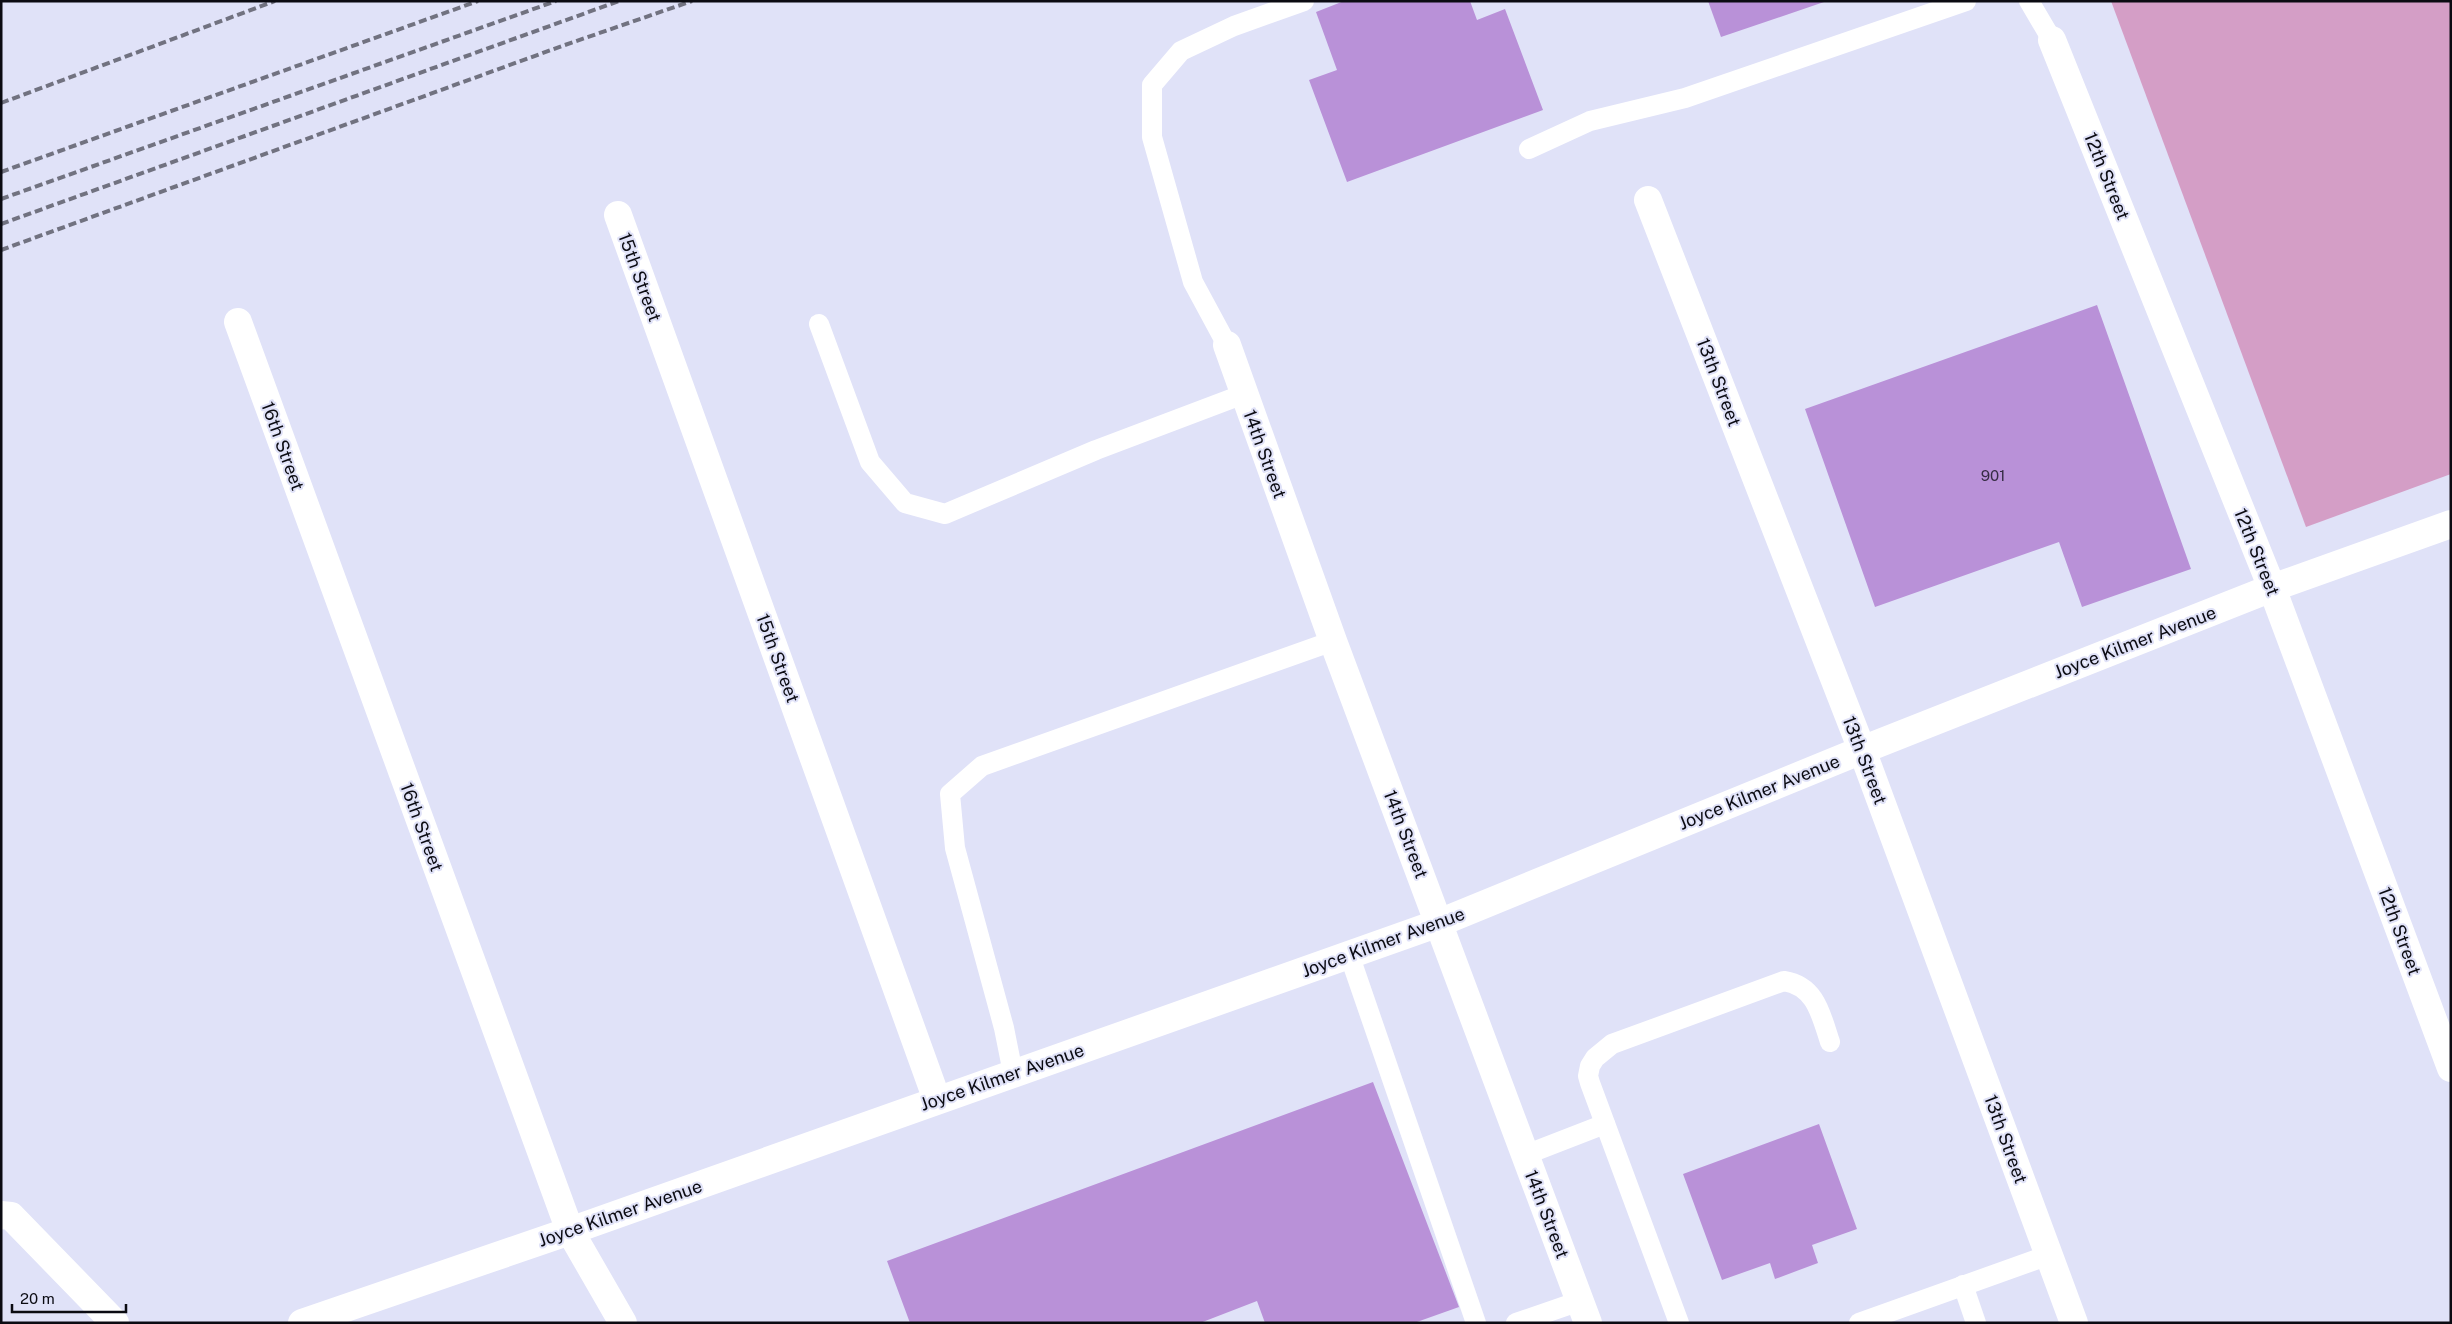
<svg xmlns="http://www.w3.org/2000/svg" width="2452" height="1324" font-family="'Public Sans',sans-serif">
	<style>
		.green { fill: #d49ec6 }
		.building { fill: #b991d8 }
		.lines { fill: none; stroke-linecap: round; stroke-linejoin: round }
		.lane { stroke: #fff; stroke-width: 20 }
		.street { stroke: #fff; stroke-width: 28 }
		.rail { stroke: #717280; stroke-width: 4; stroke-dasharray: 8 4; stroke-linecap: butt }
		.labels { text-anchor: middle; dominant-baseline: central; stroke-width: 4; stroke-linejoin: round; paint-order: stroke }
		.number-label { font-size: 15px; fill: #362c44 }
		.street-label { font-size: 18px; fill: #0b0b12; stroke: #e0e2f8 }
	</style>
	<rect width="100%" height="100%" fill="#e0e2f8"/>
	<!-- green -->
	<path class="green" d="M2111 1H2451V474L2306 527Z"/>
	<!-- building -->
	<g class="building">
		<path d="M1344 1H1470L1477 20 1505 9 1543 110 1347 182 1309 80 1337 70 1316 12Z"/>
		<path d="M1708 1H1824V2L1721 37Z"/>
		<path d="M2097 305 2191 569 2082 607 2059 542 1875 607 1805 409Z"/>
		<path d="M1373 1082 1459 1307 1414 1323H1265L1257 1301 1200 1323H910L887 1261Z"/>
		<path d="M1819 1124 1857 1229 1812 1245 1818 1263 1775 1279 1770 1263 1722 1280 1683 1174Z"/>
	</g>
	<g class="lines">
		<!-- lane -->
		<g class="lane">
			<path d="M2029 1 2052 40"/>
			<path d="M1529 149 1590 121 1685 98 1966 1"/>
			<path d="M819 324 870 462 905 503 945 514 1096 450 1244 394"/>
			<path d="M1227 345 1193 282 1152 137V85L1181 51 1234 26 1304 1"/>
			<path d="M1349 954 1476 1323"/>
			<path d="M1013 1073 1004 1028 955 848 950 794 982 766 1333 641"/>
			<path d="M1525 1155 1605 1124"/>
			<path d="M1963 1285 1976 1323"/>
			<path d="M1516 1323 1580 1301"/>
			<path d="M1679 1323 1590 1083 1588 1076 1590 1066 1595 1058 1612 1044 1784 981C1816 986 1821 1015 1830 1042"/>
			<path d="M1859 1323 2049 1255"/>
		</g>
		<!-- street -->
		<g class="street">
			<path d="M2052 40 2272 588 2451 1068"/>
			<path d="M1648 200 1862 750 2074 1323"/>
			<path d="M618 215 937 1100"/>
			<path d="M238 322 570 1231 623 1323"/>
			<path d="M1227 345 1333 641 1588 1323"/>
			<path d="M1 1215 11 1216 115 1323"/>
			<path d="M302 1323 570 1231 1439 923 1862 750 2272 588 2451 524"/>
		</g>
		<!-- rail -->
		<g class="rail">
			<path d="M1 103 275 1"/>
			<path d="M1 172 478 1"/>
			<path d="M1 199 556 1"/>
			<path d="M1 224 619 1"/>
			<path d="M1 250 562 46 692 1"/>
		</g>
	</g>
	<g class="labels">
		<!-- number labels -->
		<g class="number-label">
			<text x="1993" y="475">901</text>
		</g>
		<!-- street labels -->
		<g class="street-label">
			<text transform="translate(2107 176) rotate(68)">12th Street</text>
			<text transform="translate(640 277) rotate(70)">15th Street</text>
			<text transform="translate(1719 382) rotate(69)">13th Street</text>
			<text transform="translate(283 446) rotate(70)">16th Street</text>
			<text transform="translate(1265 454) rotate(70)">14th Street</text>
			<text transform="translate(2257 552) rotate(68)">12th Street</text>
			<text transform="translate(2135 642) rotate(-21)">Joyce Kilmer Avenue</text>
			<text transform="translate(778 658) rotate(70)">15th Street</text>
			<text transform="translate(1865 760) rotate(69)">13th Street</text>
			<text transform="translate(1759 792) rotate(-22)">Joyce Kilmer Avenue</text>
			<text transform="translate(422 827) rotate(70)">16th Street</text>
			<text transform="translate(1406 834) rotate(69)">14th Street</text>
			<text transform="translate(2400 931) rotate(70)">12th Street</text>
			<text transform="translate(1383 942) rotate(-20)">Joyce Kilmer Avenue</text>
			<text transform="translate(1002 1077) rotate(-19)">Joyce Kilmer Avenue</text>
			<text transform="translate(2006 1139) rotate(70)">13th Street</text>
			<text transform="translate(620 1213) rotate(-19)">Joyce Kilmer Avenue</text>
			<text transform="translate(1547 1214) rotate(69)">14th Street</text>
		</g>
	</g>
	<!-- border -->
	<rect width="2452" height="1324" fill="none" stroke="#0b0b12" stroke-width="5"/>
	<!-- scale -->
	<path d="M12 1304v8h114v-8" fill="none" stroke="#0b0b12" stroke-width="2.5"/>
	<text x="20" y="1304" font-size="15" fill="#0b0b12" stroke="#e0e2f8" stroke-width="4" paint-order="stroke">20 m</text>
</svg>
